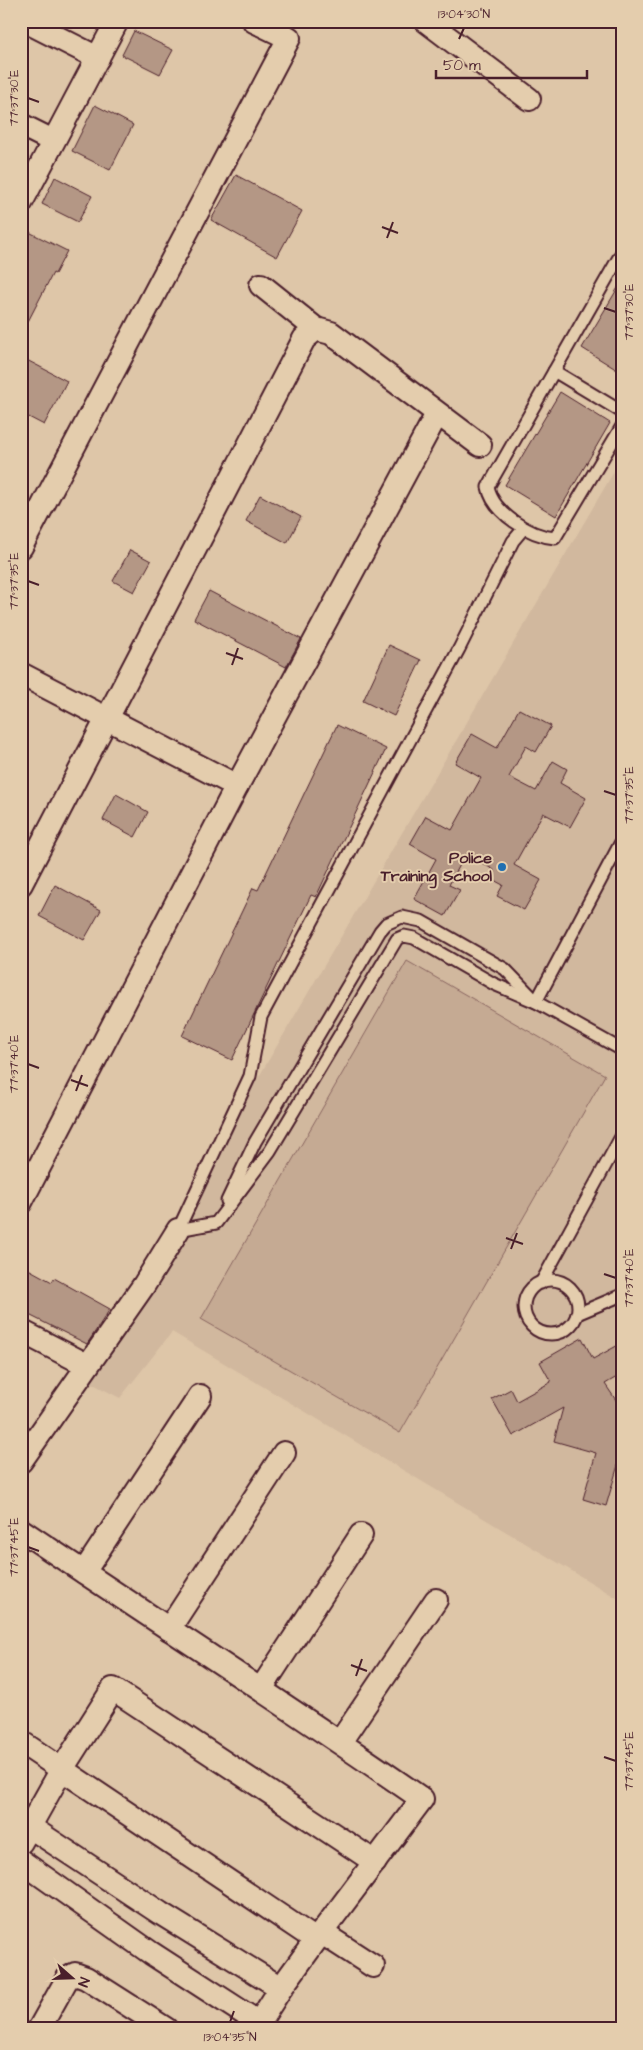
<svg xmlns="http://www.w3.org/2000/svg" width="643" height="2050" font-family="'Architects Daughter',sans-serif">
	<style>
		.built { fill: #d1b89e }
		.green { fill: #c5aa93; stroke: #88645f }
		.building { fill: #b49785; stroke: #4a1f2b }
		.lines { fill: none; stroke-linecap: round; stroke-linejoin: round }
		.service-casing { stroke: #4a1f2b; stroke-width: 15 }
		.minor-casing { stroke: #4a1f2b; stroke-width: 26 }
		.service { stroke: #e4cdad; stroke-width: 11 }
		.minor { stroke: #e4cdad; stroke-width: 22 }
		.ticks { fill: none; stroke: #4a1f2b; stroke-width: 2 }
		.poi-dot { fill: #1f6fb2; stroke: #e4cdad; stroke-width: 2 }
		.labels { text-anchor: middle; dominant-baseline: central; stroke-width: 4; stroke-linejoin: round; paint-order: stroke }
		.poi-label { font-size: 16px; font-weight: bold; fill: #4a1f2b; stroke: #e4cdad; text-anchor: end }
		.neatline { fill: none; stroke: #4a1f2b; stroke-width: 2 }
		.ticks-label { font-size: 12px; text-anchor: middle; fill: #4a1f2b }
	</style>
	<rect width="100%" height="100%" fill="#dec6a8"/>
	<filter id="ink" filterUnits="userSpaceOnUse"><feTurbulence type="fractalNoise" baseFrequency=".02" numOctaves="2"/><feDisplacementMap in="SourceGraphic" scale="10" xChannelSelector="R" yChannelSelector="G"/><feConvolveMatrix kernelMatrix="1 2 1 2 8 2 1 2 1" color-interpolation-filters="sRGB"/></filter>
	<g filter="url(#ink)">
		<!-- built -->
		<path class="built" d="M622 458V1601L172 1332 120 1398 72 1373 142 1276Z"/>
		<!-- green -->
		<path class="green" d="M407 961 605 1075 400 1433 201 1319Z"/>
		<!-- building -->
		<g class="building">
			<path d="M134 31 173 50 160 74 122 55Z"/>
			<path d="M95 105 133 125 110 170 72 151Z"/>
			<path d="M236 175 302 211 277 257 211 220Z"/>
			<path d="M55 177 92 196 78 222 42 204Z"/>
			<path d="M21 228 67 251 55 274 53 273 21 335Z"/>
			<path d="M622 281V373L582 348Z"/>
			<path d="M21 357 67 381 44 425 21 413Z"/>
			<path d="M560 392 610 423 556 516 505 485Z"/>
			<path d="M260 495 301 517 287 543 246 521Z"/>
			<path d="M130 550 151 561 134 592 113 581Z"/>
			<path d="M209 591 301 639 286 667 194 619Z"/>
			<path d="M389 645 421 660 394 716 363 701Z"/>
			<path d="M519 709 551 726 536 752 526 746 509 777 536 791 553 761 567 769 560 783 586 798 570 827 543 813 514 865 541 880 524 910 497 896 503 885 490 878 494 870 466 854 449 885 460 890 445 916 414 899 436 859 410 844 426 816 452 830 481 778 455 763 472 734 497 748Z"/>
			<path d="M337 725 386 749 316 897 311 895 232 1060 182 1036 253 888 258 890Z"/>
			<path d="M116 794 148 812 135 837 103 820Z"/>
			<path d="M55 885 101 910 84 940 39 916Z"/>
			<path d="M21 1265 52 1282 54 1278 110 1309 87 1344 21 1311Z"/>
			<path d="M582 1338 593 1359 622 1343V1374L605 1384 622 1409V1465H618L606 1506 583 1499 596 1453 554 1441 563 1408 513 1436 492 1399 511 1389 517 1401 551 1382 540 1362Z"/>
		</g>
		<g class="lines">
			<!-- service casing -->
			<g class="service-casing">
				<g id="service">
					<path d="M622 252 488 487C493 513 530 536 555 538L622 426"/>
					<path d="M554 371 622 412"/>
					<path d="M622 840 536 1002 622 1050"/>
					<path d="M227 1201 255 1142 380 931 386 924 402 917 421 921 505 969 533 998"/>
					<path d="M178 1230 250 1076 261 1017 459 649 513 541 524 528"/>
					<path d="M178 1230 216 1223 270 1151 397 939 404 936 414 938 494 984 536 1002"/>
					<circle cx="551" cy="1307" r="27"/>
					<path d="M541 1283 622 1135"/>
					<path d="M577 1314 622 1295"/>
				</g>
			</g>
			<!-- minor casing -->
			<g class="minor-casing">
				<g id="minor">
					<path d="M25 21 98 58"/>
					<path d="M426 21 529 99"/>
					<path d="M21 125 53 141"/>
					<path d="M21 203 117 21"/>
					<path d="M261 285 316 329"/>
					<path d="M21 547 289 38 254 21"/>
					<path d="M21 674 237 786"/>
					<path d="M21 884 304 339 316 329 331 333 480 445"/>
					<path d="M21 1202 237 786 437 414"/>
					<path d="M21 1331 87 1365"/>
					<path d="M21 1461 144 1285 178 1230"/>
					<path d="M21 1530C154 1620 290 1707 422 1799L316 1940 21 1742"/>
					<path d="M84 1572 200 1396"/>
					<path d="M169 1629 284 1453"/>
					<path d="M261 1689 361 1535"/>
					<path d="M340 1742 436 1600"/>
					<path d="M30 1827 160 1913 281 1988"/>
					<path d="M21 1842 62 1769 113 1689 375 1862"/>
					<path d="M21 1861 151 1953 259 2023"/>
					<path d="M322 1933 373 1966"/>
					<path d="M39 2029 67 1979 75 1974 86 1978 166 2029"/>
					<path d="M255 2029 281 1988 316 1940"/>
				</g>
			</g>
			<!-- service -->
			<use href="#service" class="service"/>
			<!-- minor -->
			<use href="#minor" class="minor"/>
		</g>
	</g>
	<!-- ticks -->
	<path class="ticks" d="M459 39 464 28M28 98 39 102M382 227 398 233M387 238 393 222M604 308 616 312M28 581 39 585M226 653 243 659M232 665 238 648M604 791 616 795M28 1064 39 1068M71 1080 88 1086M76 1091 82 1075M506 1238 523 1244M511 1249 517 1233M604 1274 616 1278M28 1547 39 1551M351 1665 367 1671M356 1676 362 1659M604 1757 616 1761M230 2022 234 2011"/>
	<!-- markers -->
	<circle class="poi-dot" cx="502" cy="867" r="5"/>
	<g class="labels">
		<!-- poi labels -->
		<g class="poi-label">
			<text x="492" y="858">Police<tspan x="492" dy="18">Training School</tspan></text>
		</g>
	</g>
	<!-- margin -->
	<rect width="643" height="2050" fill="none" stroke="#e4cdad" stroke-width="55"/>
	<!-- north arrow -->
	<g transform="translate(72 1978) rotate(110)" stroke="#e4cdad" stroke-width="4" paint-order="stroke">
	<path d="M0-4L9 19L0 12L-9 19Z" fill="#4a1f2b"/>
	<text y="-8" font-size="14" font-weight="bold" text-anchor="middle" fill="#4a1f2b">N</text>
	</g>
	<!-- scale -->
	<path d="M436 70v8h151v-8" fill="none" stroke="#4a1f2b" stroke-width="2.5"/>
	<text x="443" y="70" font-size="15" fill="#4a1f2b" stroke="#e4cdad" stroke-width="4" paint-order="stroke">50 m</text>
	<rect x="28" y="28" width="588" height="1994" class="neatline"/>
	<g class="ticks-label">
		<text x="464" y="18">13°04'30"N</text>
		<text transform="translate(14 98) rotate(-90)" y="4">77°37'30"E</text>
		<text transform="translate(629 312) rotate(-90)" y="4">77°37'30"E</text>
		<text transform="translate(14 581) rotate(-90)" y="4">77°37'35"E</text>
		<text transform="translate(629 795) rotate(-90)" y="4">77°37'35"E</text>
		<text transform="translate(14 1064) rotate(-90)" y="4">77°37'40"E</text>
		<text transform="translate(629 1278) rotate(-90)" y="4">77°37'40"E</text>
		<text transform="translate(14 1547) rotate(-90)" y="4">77°37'45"E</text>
		<text transform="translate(629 1761) rotate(-90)" y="4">77°37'45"E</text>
		<text x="230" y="2041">13°04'35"N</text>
	</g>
</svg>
